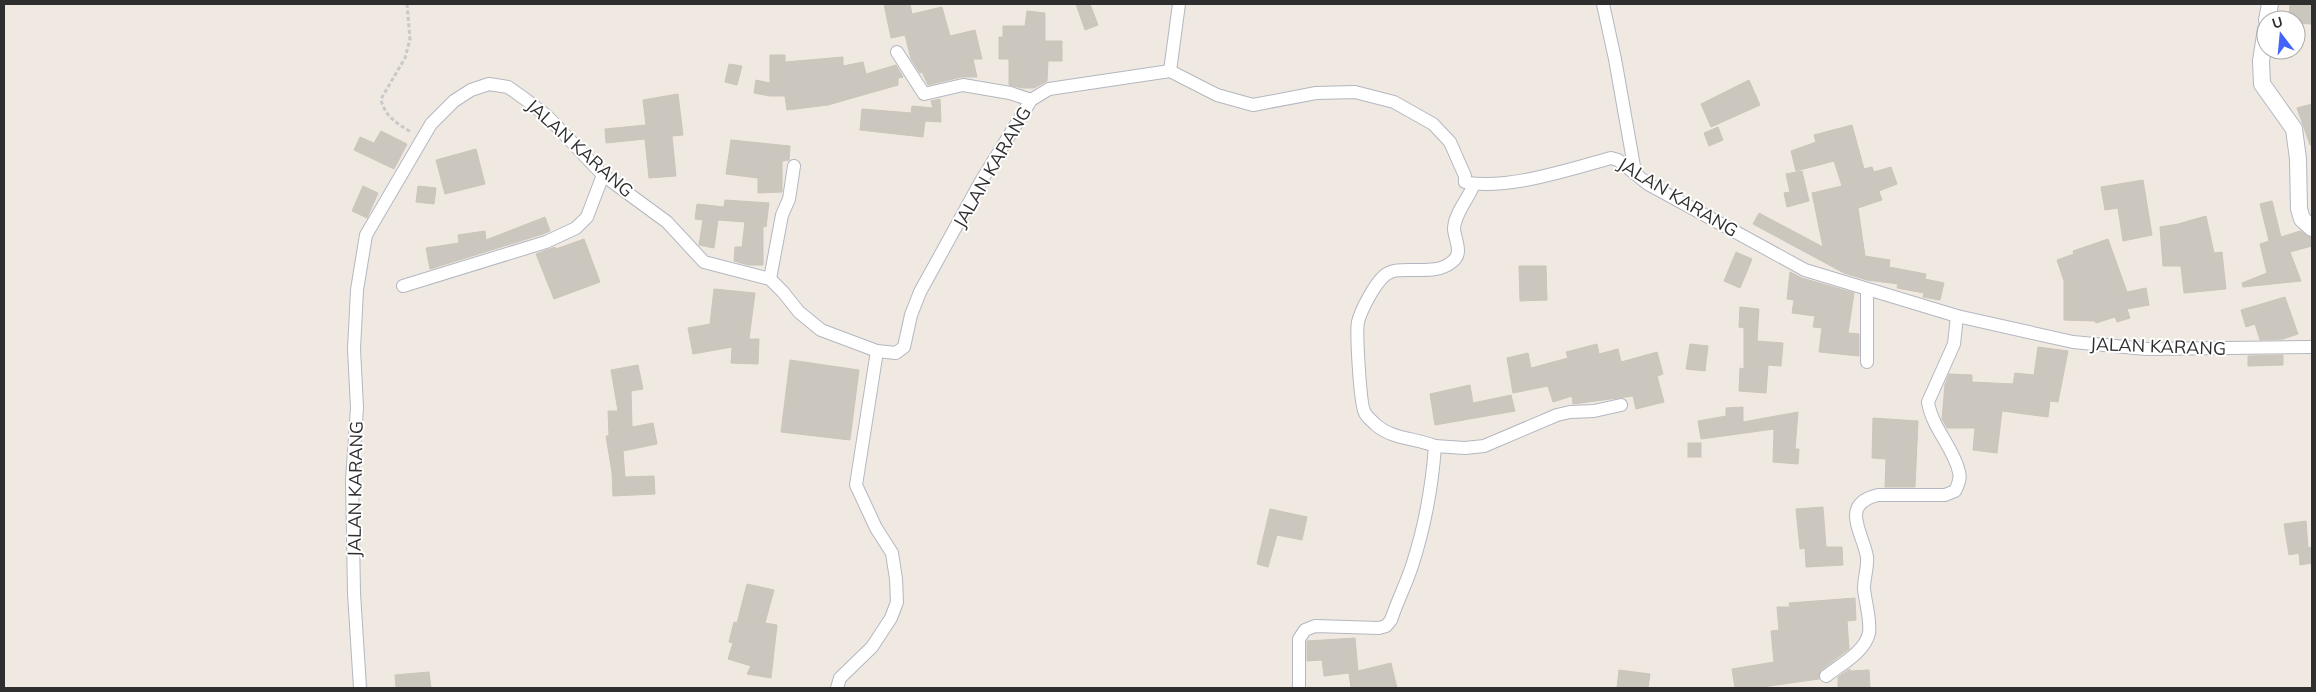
<svg xmlns="http://www.w3.org/2000/svg" width="2316" height="692" font-family="Mulish,sans-serif">
	<style>
		.building { fill: #cbc7bf; stroke: #cbc5ba }
		.lines { fill: none; stroke-linecap: round; stroke-linejoin: round }
		.minor-casing { stroke: #b4b7c1; stroke-width: 14 }
		.tertiary-casing { stroke: #b4b7c1; stroke-width: 18 }
		.path { stroke: #c9c9c9; stroke-width: 3; stroke-dasharray: 4 2.5; stroke-linecap: butt }
		.minor { stroke: #fff; stroke-width: 12 }
		.tertiary { stroke: #fff; stroke-width: 16 }
		.labels { text-anchor: middle; dominant-baseline: central; stroke-width: 4; stroke-linejoin: round; paint-order: stroke }
		.street-label { font-size: 18px; fill: #2e2e2e; stroke: #fff }
	</style>
	<rect width="100%" height="100%" fill="#efe9e1"/>
	<!-- building -->
	<g class="building">
		<path d="M884 4H910L912 14 942 7 950 36 975 30 982 59H973L977 77H961L928 85 922 72 920 73 911 59 905 35 891 38Z"/>
		<path d="M1076 4H1090L1098 25 1085 30Z"/>
		<path d="M2290 4H2312V24L2296 23V20H2289Z"/>
		<path d="M1027 11 1045 13V41H1062V61H1048L1047 81 1034 88H1022L1009 85V59H999V37H1003V26H1025Z"/>
		<path d="M770 55H785V62L843 57V66L863 62 866 74 896 65 903 77 898 78V85L828 105 787 110 785 96H770L754 93 756 80 770 83Z"/>
		<path d="M729 64 742 66 737 85 725 82Z"/>
		<path d="M1749 80 1760 105 1711 127 1701 104Z"/>
		<path d="M678 94 683 135 672 136 676 176 649 178 645 139 606 143 605 129 646 125 643 100Z"/>
		<path d="M940 99 941 122 925 121 923 137 860 130 862 109 911 113 912 106 933 108 931 101Z"/>
		<path d="M2312 104V145H2310L2297 108Z"/>
		<path d="M1852 125 1864 169 1872 167 1874 172 1891 167 1897 184 1879 191 1882 200 1858 208 1865 256 1890 260 1889 267 1926 274 1925 279 1944 283 1940 300 1923 297 1924 293 1897 288 1898 284 1867 280 1844 273 1753 224 1759 213 1823 247 1812 193 1842 186 1834 161 1796 171 1791 151 1816 142 1814 135Z"/>
		<path d="M1718 127 1723 140 1709 146 1704 133Z"/>
		<path d="M381 131 407 144 394 169 354 150 360 137 374 143Z"/>
		<path d="M731 140 790 146 789 160 782 161V192L758 193V178L726 174Z"/>
		<path d="M476 149 485 184 445 194 436 160Z"/>
		<path d="M1802 171 1809 201 1787 207 1784 193 1790 192 1786 174Z"/>
		<path d="M2143 180 2152 235 2123 241 2118 208 2105 210 2101 187Z"/>
		<path d="M363 186 378 193 367 218 352 211Z"/>
		<path d="M418 186 436 188 434 204 416 202Z"/>
		<path d="M725 200 769 203 766 227 763 226V265H748L734 261 735 247H742L745 222 718 220 714 248 699 245 703 220 695 219 697 204 724 207Z"/>
		<path d="M2272 201 2281 237 2300 231 2312 238V246L2290 252 2301 281 2243 287 2242 283 2267 273 2260 244 2269 241 2260 204Z"/>
		<path d="M2206 216 2214 253 2222 252 2226 289 2184 293 2181 266H2163L2160 227 2178 224Z"/>
		<path d="M545 217 550 231 543 234 430 269 426 248 459 243 458 235 485 231 486 240Z"/>
		<path d="M584 239 600 282 554 299 536 254 555 247 556 249Z"/>
		<path d="M2108 239 2127 292 2146 288 2149 305 2127 309 2130 318 2117 322 2115 317 2096 323 2095 321 2064 320V281L2057 260 2074 254 2073 251Z"/>
		<path d="M1736 252 1752 259 1740 288 1724 281Z"/>
		<path d="M1519 266H1546L1547 300 1520 301Z"/>
		<path d="M1790 272 1802 278 1854 293 1848 333 1859 334V356L1819 352 1822 328 1813 327 1815 316 1792 313 1794 300 1787 299Z"/>
		<path d="M714 289 755 293 749 339H759L758 364 731 363 732 347 693 354 688 328 710 324Z"/>
		<path d="M2285 297 2298 334 2283 339 2260 340 2255 324 2246 327 2241 310Z"/>
		<path d="M1740 307 1759 309 1757 341 1783 343 1781 366 1768 365 1766 393 1739 391 1740 368 1744 369V328L1739 327Z"/>
		<path d="M1597 344 1599 354 1618 349 1621 362 1657 352 1663 374 1657 376 1664 402 1636 409 1633 396 1573 404 1572 396 1553 402 1548 386 1513 393 1507 358 1528 353 1531 368 1568 358 1566 352Z"/>
		<path d="M1690 344 1708 346 1705 371 1686 369Z"/>
		<path d="M2038 347 2068 351 2058 402 2050 401 2048 417 2002 411 1997 453 1973 450 1975 428H1947L1942 419 1945 384 1949 374 1972 375V382L2013 384 2015 373 2034 375Z"/>
		<path d="M2283 355V365L2248 366V356Z"/>
		<path d="M790 360 859 370 850 440 781 432Z"/>
		<path d="M638 365 643 389 631 391 632 427 653 423 657 444 623 451 625 477 654 476 655 494 613 496 612 472 606 436H609L608 411H618L611 370Z"/>
		<path d="M1470 385 1473 403 1511 395 1515 411 1435 425 1430 394Z"/>
		<path d="M1743 407V422L1798 412 1795 449H1799L1798 464 1773 462 1774 429 1701 439 1698 421 1726 416V408Z"/>
		<path d="M1873 418 1918 421 1915 487H1885L1886 459 1872 458Z"/>
		<rect x="1688" y="443" width="13" height="14"/>
		<path d="M1823 507 1826 547H1842L1843 565 1806 567 1805 548 1800 549 1796 509Z"/>
		<path d="M1270 509 1307 517 1302 540 1277 535 1268 567 1257 564Z"/>
		<path d="M2306 521 2308 548 2312 547V563L2300 565 2299 553 2289 555 2284 524Z"/>
		<path d="M747 584 774 590 765 623 777 625 771 678 747 674 751 666 728 659 733 643 729 642 734 622 737 623Z"/>
		<path d="M1855 598 1856 620 1847 621 1849 649 1821 670 1819 679 1755 688H1735L1732 669 1774 662 1771 631 1779 630 1777 607H1790L1789 603Z"/>
		<path d="M1355 638 1358 671 1391 663 1397 688H1351L1349 673 1324 676 1322 660 1307 661V641Z"/>
		<path d="M1850 669V671L1869 670 1870 688H1838V677Z"/>
		<path d="M1619 670 1650 674 1648 688H1617Z"/>
		<path d="M429 672 431 688H396L395 675Z"/>
	</g>
	<g class="lines">
		<!-- minor casing -->
		<g class="minor-casing">
			<g id="minor">
				<path d="M1603 4 1615 59 1635 172"/>
				<path d="M897 52 924 94 963 85 1010 93 1031 100"/>
				<path d="M1170 71 1179 4"/>
				<path d="M770 279 782 215 789 199 794 166"/>
				<path d="M403 286 546 242 576 228 587 217 603 175"/>
				<path d="M1867 290V362"/>
				<path d="M1435 446 1465 448 1484 446 1557 415 1570 412 1594 411 1621 405"/>
				<path d="M1826 676C1840 665 1865 652 1869 633 1871 619 1865 602 1864 588 1864 578 1868 567 1867 557 1863 533 1839 504 1878 495H1945L1955 491C1958 485 1961 479 1959 472 1954 448 1932 428 1928 402L1954 344 1957 316"/>
				<path d="M360 688 354 593 352 480 357 408 354 349 357 290 366 235 431 124 454 101 471 90 489 84 508 87 525 99 547 116 603 175 667 222 704 262 770 279 783 292 799 312 821 330 877 351 896 353 904 347 911 315 920 292 980 183 1031 100 1049 89 1170 71 1217 95 1253 105 1316 93 1355 92 1394 102 1433 124 1450 142 1465 176V182C1505 191 1571 169 1611 158L1618 160 1648 184 1805 270 1957 316 2073 342 2146 349 2312 347"/>
				<path d="M837 688 840 678 872 647 891 618 897 602 896 579 892 553 876 528 856 485 877 351"/>
				<path d="M1299 688V639L1305 630 1315 626 1379 628 1386 626 1391 620C1397 602 1406 584 1412 566 1425 526 1432 488 1435 446 1415 438 1391 439 1375 424 1372 421 1367 417 1365 413 1360 406 1356 332 1358 322 1361 310 1374 285 1384 276 1399 262 1434 279 1453 261 1463 253 1455 240 1454 229 1454 214 1469 198 1474 184"/>
			</g>
		</g>
		<!-- tertiary casing -->
		<g class="tertiary-casing">
			<g id="tertiary">
				<path d="M2267 20 2270 4"/>
				<path d="M2266 29 2261 61 2262 84 2294 129 2298 159 2299 209 2302 219 2312 228"/>
			</g>
		</g>
		<!-- path -->
		<path class="path" d="M407 4 410 39 405 58 381 99C384 116 398 124 411 132"/>
		<!-- minor -->
		<use href="#minor" class="minor"/>
		<!-- tertiary -->
		<use href="#tertiary" class="tertiary"/>
	</g>
	<g class="labels">
		<!-- street labels -->
		<g class="street-label">
			<text transform="translate(580 148) rotate(42)">JALAN KARANG</text>
			<text transform="translate(992 167) rotate(-60)">JALAN KARANG</text>
			<text transform="translate(1678 197) rotate(31)">JALAN KARANG</text>
			<text transform="translate(2158 346) rotate(2)">JALAN KARANG</text>
			<text transform="translate(355 489) rotate(-89)">JALAN KARANG</text>
		</g>
	</g>
	<!-- border -->
	<rect width="2316" height="692" fill="none" stroke="#2e2e2e" stroke-width="10"/>
	<!-- north arrow -->
	<g transform="translate(2281 35) rotate(344)"><circle r="24" fill="#ffffff" stroke="#ababab"/>
	<path d="M0-4L9 19L0 12L-9 19Z" fill="#4264fb"/>
	<text y="-8" font-size="14" font-weight="bold" text-anchor="middle" fill="#2e2e2e">U</text>
	</g>
</svg>
